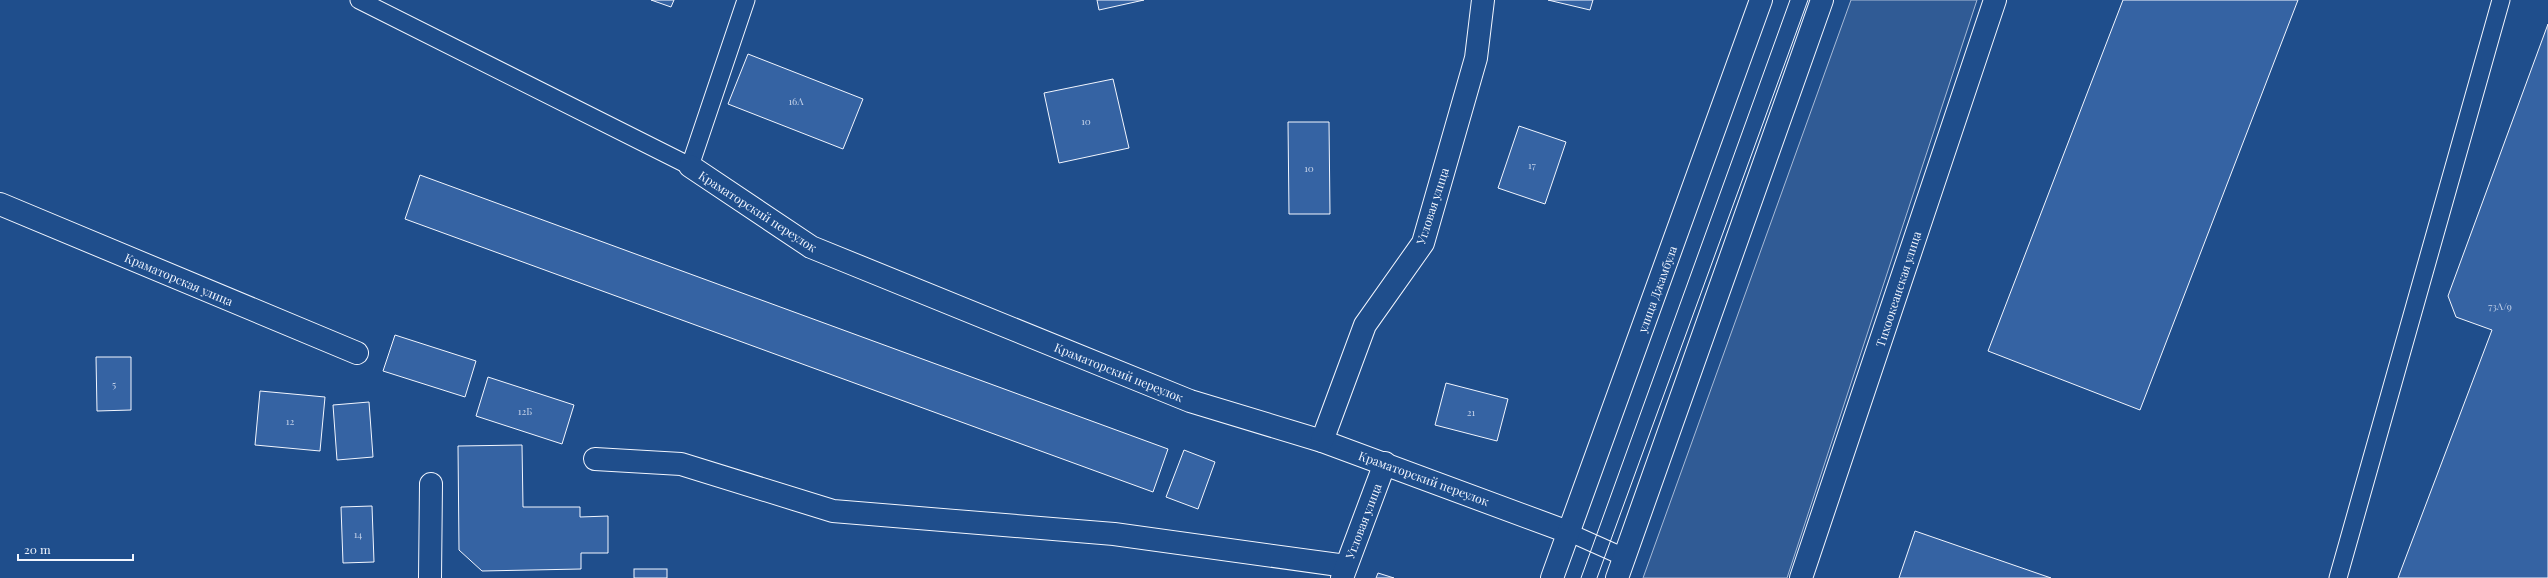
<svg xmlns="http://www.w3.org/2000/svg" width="2548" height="578" font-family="'Playfair Display',serif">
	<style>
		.built { fill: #305b95; stroke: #a8bbd7 }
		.building { fill: #3563a3; stroke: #f2f6ff }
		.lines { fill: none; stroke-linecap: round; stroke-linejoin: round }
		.lane-casing { stroke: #f2f6ff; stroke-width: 19 }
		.street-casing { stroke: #f2f6ff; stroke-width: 24 }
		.secondary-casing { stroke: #f2f6ff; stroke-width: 24 }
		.lane { stroke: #1f4e8c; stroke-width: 17 }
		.street { stroke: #1f4e8c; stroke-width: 22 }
		.secondary { stroke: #1f4e8c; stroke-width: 22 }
		.tram { stroke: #f2f6ff; stroke-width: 1 }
		.labels { text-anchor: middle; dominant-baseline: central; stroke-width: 3; stroke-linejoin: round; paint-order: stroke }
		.number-label { font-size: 10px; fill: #c3d1e8 }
		.street-label { font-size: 12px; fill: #f2f6ff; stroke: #1f4e8c }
	</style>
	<rect width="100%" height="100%" fill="#1f4e8c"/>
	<!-- built -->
	<path class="built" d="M1851 0H1977L1787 578H1643Z"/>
	<!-- building -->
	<g class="building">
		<path d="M651 0H674L671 7Z"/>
		<path d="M1097 0H1144L1099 10Z"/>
		<path d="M1548 0H1593L1590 10Z"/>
		<path d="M2123 0H2298L2140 410 1988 351Z"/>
		<path d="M2548 24V578H2398L2492 330 2456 317 2448 296Z"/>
		<path d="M748 54 863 99 843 149 728 104Z"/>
		<path d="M1113 79 1129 148 1059 163 1044 93Z"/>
		<path d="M1288 122H1329L1330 214H1289Z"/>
		<path d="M1519 126 1566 142 1545 204 1498 188Z"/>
		<path d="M420 175 1168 449 1153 492 405 219Z"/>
		<path d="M395 335 476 361 465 397 383 371Z"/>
		<path d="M96 357H131V410L97 411Z"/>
		<path d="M488 377 574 405 562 444 476 416Z"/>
		<path d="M1446 383 1508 399 1497 441 1435 425Z"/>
		<path d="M260 391 325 397 320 451 255 445Z"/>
		<path d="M369 402 373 457 337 460 333 405Z"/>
		<path d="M522 445 523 507H580V517L608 516V553H581V569L482 571 459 550 458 446Z"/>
		<path d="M1184 450 1215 462 1198 509 1166 497Z"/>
		<path d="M372 506 374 562 343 563 341 507Z"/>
		<path d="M1915 531 2051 578H1899Z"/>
		<rect x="634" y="569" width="33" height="9"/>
		<path d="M1378 573 1394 578H1376Z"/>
	</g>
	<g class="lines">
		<!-- lane casing -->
		<g class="lane-casing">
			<g id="lane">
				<path d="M359 0 690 166 746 0"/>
				<path d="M1568 532 1624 557"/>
				<path d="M2338 578 2501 0"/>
			</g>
		</g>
		<!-- street casing -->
		<g class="street-casing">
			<g id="street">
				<path d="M690 166 811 247 1190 401 1322 441 1568 532"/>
				<path d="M0 204 357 353"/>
				<path d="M1322 441 1365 325 1423 243 1476 58 1483 0"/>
				<path d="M595 459 681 464 833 511 1114 534 1346 566"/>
				<path d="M430 578 431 484"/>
				<path d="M1342 578 1385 463"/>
			</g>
		</g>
		<!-- secondary casing -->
		<g class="secondary-casing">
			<g id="secondary">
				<path d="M1552 578 1761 0"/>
				<path d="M1617 578 1822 0"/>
				<path d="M1801 578 1995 0"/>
			</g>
		</g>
		<!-- lane -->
		<use href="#lane" class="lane"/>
		<!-- street -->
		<use href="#street" class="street"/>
		<!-- secondary -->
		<use href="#secondary" class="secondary"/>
		<!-- tram -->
		<g class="tram">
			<path d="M1581 578 1790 0"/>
			<path d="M1597 578 1808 0"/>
		</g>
	</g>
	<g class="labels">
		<!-- number labels -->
		<g class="number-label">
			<text x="796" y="101">16А</text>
			<text x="1086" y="121">10</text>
			<text x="1532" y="165">17</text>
			<text x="1309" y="168">10</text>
			<text x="2500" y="306">73А/9</text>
			<text x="114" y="384">5</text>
			<text x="525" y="411">12Б</text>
			<text x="1471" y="412">21</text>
			<text x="290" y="421">12</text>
			<text x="358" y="534">14</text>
		</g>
		<!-- street labels -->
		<g class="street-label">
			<text transform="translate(1432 206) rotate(-72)">Угловая улица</text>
			<text transform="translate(758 211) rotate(33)">Краматорский переулок</text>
			<text transform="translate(179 279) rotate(23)">Краматорская улица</text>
			<text transform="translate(1657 289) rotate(-70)">улица Джамбула</text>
			<text transform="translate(1898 289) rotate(-72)">Тихоокеанская улица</text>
			<text transform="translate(1119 372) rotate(22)">Краматорский переулок</text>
			<text transform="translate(1424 478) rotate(20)">Краматорский переулок</text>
			<text transform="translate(1363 521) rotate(-69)">Угловая улица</text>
		</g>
	</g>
	<!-- scale -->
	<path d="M18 554v6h115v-6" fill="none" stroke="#f2f6ff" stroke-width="2"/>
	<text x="24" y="554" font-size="12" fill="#f2f6ff" stroke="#1f4e8c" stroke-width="3" paint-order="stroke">20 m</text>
</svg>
